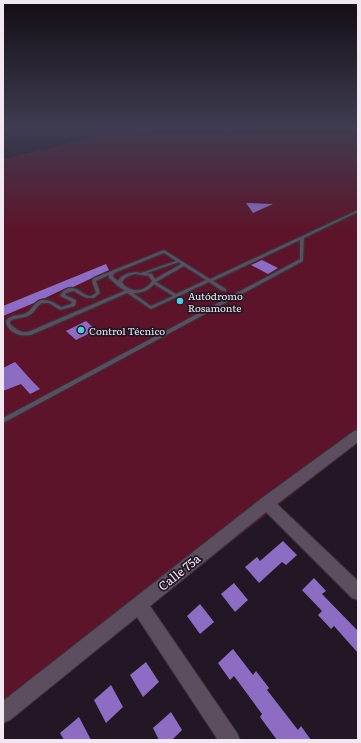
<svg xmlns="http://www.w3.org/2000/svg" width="361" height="743" font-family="Literata,serif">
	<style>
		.green { fill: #5d142a }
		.building { fill: #8d6dc3 }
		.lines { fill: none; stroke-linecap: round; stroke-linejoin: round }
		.lane-casing { stroke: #3a313c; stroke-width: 2.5 }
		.street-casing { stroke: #3a313c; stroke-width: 2 }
		.lane { fill: #5c4e5e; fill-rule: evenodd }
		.street { fill: #5c4e5e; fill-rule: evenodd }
		.poi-dot { fill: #53cadc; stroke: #231725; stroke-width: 1.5 }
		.labels { text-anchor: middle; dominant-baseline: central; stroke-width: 3.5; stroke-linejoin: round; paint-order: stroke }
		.poi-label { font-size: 10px; fill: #f1e8f2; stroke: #231725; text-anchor: start }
		.near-street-label { font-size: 12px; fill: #f1e8f2; stroke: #231725 }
	</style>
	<rect width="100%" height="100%" fill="#231725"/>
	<!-- green -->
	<path class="green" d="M160 127H358V443L3 720V159L115 132Z"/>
	<!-- building -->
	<g class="building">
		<path d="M246 203 273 204 253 213Z"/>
		<path d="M262 260 278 268 268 274 251 265Z"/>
		<path d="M106 264 109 270 73 287 66 288 45 298 38 300 34 303 3 316V306Z"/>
		<path d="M86 321 96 330 76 340 66 331Z"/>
		<path d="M15 362 33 382 40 389 30 394 21 384 3 391V368Z"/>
		<path d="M283 541 297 555 286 565 282 562 259 583 245 567 257 557 260 561Z"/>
		<path d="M314 578 326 591 322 594 358 631V653L334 626 331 629 318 615 322 611 302 590Z"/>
		<path d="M234 583 248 600 235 612 221 594Z"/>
		<path d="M200 604 214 622 200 634 187 616Z"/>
		<path d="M233 649 253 675 256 671 269 688 267 690 298 730 301 726 311 740H277L260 717 262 714 234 676 230 680 218 663Z"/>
		<path d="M146 662 159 682 143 697 130 675Z"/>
		<path d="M111 685 123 707 106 723 94 700Z"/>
		<path d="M171 712 182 730 172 740H159L153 728Z"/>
		<path d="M79 717 91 740H64L60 733Z"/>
	</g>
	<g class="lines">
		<!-- lane casing -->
		<g class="lane-casing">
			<g id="lane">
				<path d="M122 127H125L124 128Z"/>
				<path d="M225 127H228L230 129 228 130Z"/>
				<path d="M358 210V212L304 238 303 261 3 423V418L300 259V240L213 281 226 289V291H222L209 282 151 309 127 293 31 335C21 337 7 333 6 321 12 313 18 317 26 313 30 311 32 307 35 304 43 295 53 302 61 307L71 304 72 302 60 296C63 290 69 286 76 289 82 291 84 296 91 296L96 293 92 281 94 278 164 250 210 279ZM164 253 176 261 141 273 135 272 126 274 121 277 118 281 113 277 114 273ZM179 262 181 264 155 279 152 274 147 273ZM184 266 206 280 176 294 156 282ZM135 274 149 276 152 281C145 293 129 293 122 282 125 277 129 275 135 274ZM109 275V278L119 287 124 290V291L28 332C20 333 16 329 10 324V321C16 317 24 319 30 315 35 312 37 306 42 303H49L60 310 75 306 76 301V300L65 295 66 293 74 291 82 296 87 298H94L100 293 96 281ZM154 284 173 296 151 306 133 293C141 293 149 291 154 284Z"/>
			</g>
		</g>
		<!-- street casing -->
		<g class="street-casing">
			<path id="street" d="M358 430V442L277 504 358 581V600L352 598 266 512 150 606 237 733 240 740H218L137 617 10 720 3 723V701L262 498 354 431Z"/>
		</g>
		<!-- lane -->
		<use href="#lane" class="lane"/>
		<!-- street -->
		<use href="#street" class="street"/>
	</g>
	<!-- sky -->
	<linearGradient id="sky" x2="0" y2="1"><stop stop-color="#130d14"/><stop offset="0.55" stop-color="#3f3c51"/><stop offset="1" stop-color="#3f3c51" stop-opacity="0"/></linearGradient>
	<rect width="361" height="231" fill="url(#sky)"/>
	<!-- markers -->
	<g class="poi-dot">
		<circle cx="180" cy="301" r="4"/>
		<circle cx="81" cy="330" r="4"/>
	</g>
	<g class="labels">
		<!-- poi labels -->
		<g class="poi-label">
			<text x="188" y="295">Autódromo<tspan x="188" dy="12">Rosamonte</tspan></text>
			<text x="89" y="330">Control Técnico</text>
		</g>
		<!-- near-street labels -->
		<g class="near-street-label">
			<text transform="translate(179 572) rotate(-39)">Calle 75a</text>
		</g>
	</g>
	<!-- border -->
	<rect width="361" height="743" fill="none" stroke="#f1e8f2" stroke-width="8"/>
</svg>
